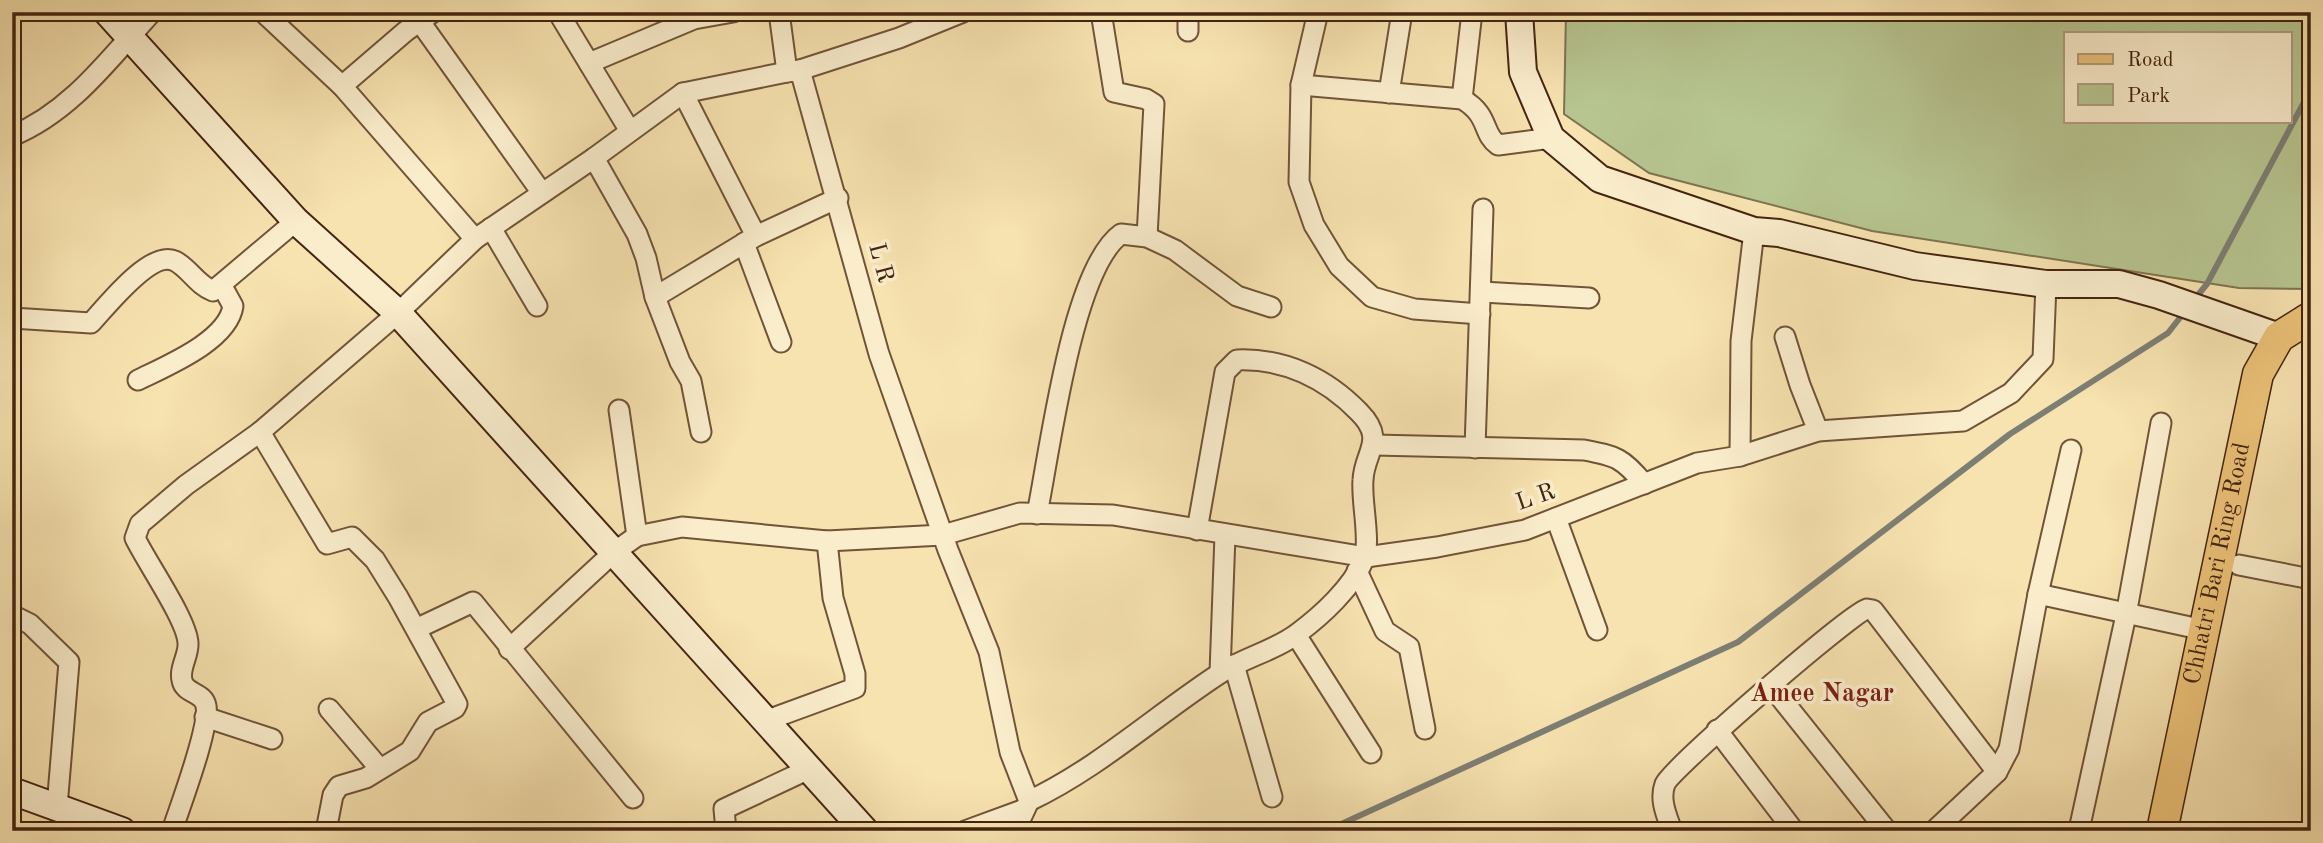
<svg xmlns="http://www.w3.org/2000/svg" width="2323" height="843" font-family="'Old Standard TT',serif">
	<style>
		.green { fill: #b7c590; stroke: #7e7450; stroke-width: 2; fill-rule: evenodd }
		.lines { fill: none; stroke-linecap: round; stroke-linejoin: round }
		.stream { stroke: #7d7f74; stroke-width: 6 }
		.street-casing { stroke: #715438; stroke-width: 23 }
		.secondary-casing { stroke: #442410; stroke-width: 30 }
		.primary-casing { stroke: #442410; stroke-width: 33 }
		.street { stroke: #faedcc; stroke-width: 19 }
		.secondary { stroke: #faedcc; stroke-width: 26 }
		.primary { stroke: #ecc278; stroke-width: 30 }
		.labels { text-anchor: middle; dominant-baseline: central; stroke-width: 7; stroke-linejoin: round; paint-order: stroke }
		.street-label { font-size: 24px; fill: #442410; stroke: #faedcc }
		.neighbourhood-label { font-size: 26px; font-weight: bold; fill: #7a1f14; stroke: #faedcc }
	</style>
	<rect width="100%" height="100%" fill="#f7e3b0"/>
	<filter id="stains"><feTurbulence type="fractalNoise" baseFrequency=".00286" numOctaves="4"/><feColorMatrix values="0 0 0 0 .2 0 0 0 0 .09 0 0 0 0 .02 0 0 0 .5 -.17"/></filter>
	<radialGradient id="worn" r=".72"><stop offset=".6" stop-color="#630" stop-opacity="0"/><stop offset="1" stop-color="#630" stop-opacity=".3"/></radialGradient>
	<!-- green -->
	<path class="green" d="M1566 12H2311V289L2239 288 1872 231 1649 173 1564 114ZM2066 33H2290V121H2066Z"/>
	<g class="lines">
		<!-- stream -->
		<g class="stream">
			<path d="M2193 301 2207 284 2311 89"/>
			<path d="M1326 831 1738 642 2010 434 2168 333 2186 310"/>
		</g>
		<!-- street casing -->
		<g class="street-casing">
			<g id="street">
				<path d="M263 12 342 86 475 239"/>
				<path d="M413 12 542 193"/>
				<path d="M558 12 630 131"/>
				<path d="M779 12 787 72 800 70 879 354 948 550 989 652 1010 752 1029 801 1015 831"/>
				<path d="M1101 12 1114 92 1146 99 1154 104 1147 237"/>
				<path d="M1318 12 1301 85 1299 182 1314 225 1339 266 1372 297 1414 309 1480 314"/>
				<path d="M1188 31V12"/>
				<path d="M589 63 694 19 733 12"/>
				<path d="M800 70 899 38 963 12"/>
				<path d="M1301 85 1462 99C1490 115 1482 134 1498 145L1551 138"/>
				<path d="M342 86 406 31 433 12"/>
				<path d="M683 93 756 236"/>
				<path d="M1389 93 1402 12"/>
				<path d="M1462 99 1472 12"/>
				<path d="M12 136C71 112 110 58 152 12"/>
				<path d="M594 158 637 234 646 258 655 297 680 362 691 381 701 432"/>
				<path d="M491 228 537 306"/>
				<path d="M744 243 781 342"/>
				<path d="M1482 292 1589 298"/>
				<path d="M655 297 756 236 838 198"/>
				<path d="M12 318 91 323C106 307 151 249 175 261 189 268 197 285 213 291L296 221"/>
				<path d="M1785 337 1800 385 1818 431"/>
				<path d="M138 380C166 366 228 341 233 306L222 286"/>
				<path d="M619 410 637 536"/>
				<path d="M260 432 327 544 352 537 375 560 398 597 457 704 455 708 428 722 410 751 366 778 339 786 333 795 326 831"/>
				<path d="M1374 445 1584 450C1616 456 1623 458 1644 484"/>
				<path d="M1475 448 1483 209"/>
				<path d="M1740 456 1741 341 1754 231"/>
				<path d="M1037 514C1050 451 1072 269 1121 234L1147 237 1175 250 1237 296 1271 307"/>
				<path d="M1556 518 1597 630"/>
				<path d="M2239 565 2311 579"/>
				<path d="M1357 571 1385 631 1409 647 1425 729"/>
				<path d="M2038 594 2071 450"/>
				<path d="M12 615 30 624 69 662 57 807"/>
				<path d="M418 628 473 602 633 798"/>
				<path d="M1296 635 1371 753"/>
				<path d="M509 649 613 553 637 536 682 527 827 541 943 535 1020 513 1113 515 1366 557 1437 547 1525 530 1697 463 1740 456 1818 431 1963 421 2011 393 2043 359 2046 284"/>
				<path d="M1234 665 1272 797"/>
				<path d="M1220 673 1225 535"/>
				<path d="M1772 687 1887 831"/>
				<path d="M329 709 380 769"/>
				<path d="M205 717 272 739"/>
				<path d="M765 721 855 688V674L833 598 827 541"/>
				<path d="M1717 730 1794 831"/>
				<path d="M1029 801C1099 768 1157 714 1222 672 1246 657 1276 650 1298 633 1321 616 1353 587 1364 559 1371 541 1361 501 1363 480 1364 452 1387 440 1359 412 1326 378 1284 358 1237 360L1225 372 1197 530"/>
				<path d="M2079 830 2126 615 2161 423"/>
				<path d="M172 831C180 806 210 728 206 706 204 692 184 694 182 680 179 668 189 655 188 643 187 620 147 563 135 538L140 524 186 485 260 432 398 313 475 239 594 158 683 93 787 72"/>
				<path d="M726 831 724 809 809 769"/>
				<path d="M965 831 1025 809"/>
				<path d="M1672 831C1667 816 1659 800 1665 784 1672 768 1851 613 1867 609L1873 610 1997 772"/>
				<path d="M1934 831 1997 772 2009 749 2038 594 2204 630"/>
			</g>
		</g>
		<!-- secondary casing -->
		<g class="secondary-casing">
			<g id="secondary">
				<path d="M107 12 296 221 398 313 865 831"/>
				<path d="M1519 12 1523 72 1551 138 1600 179 1754 231 1779 233 1915 266 2046 284H2119L2159 295 2279 337"/>
				<path d="M12 791 122 831"/>
			</g>
		</g>
		<!-- primary casing -->
		<g class="primary-casing">
			<g id="primary">
				<path id="s1" d="M2162 831 2258 374 2279 337 2311 317"/>
			</g>
		</g>
		<!-- street -->
		<use href="#street" class="street"/>
		<!-- secondary -->
		<use href="#secondary" class="secondary"/>
		<!-- primary -->
		<use href="#primary" class="primary"/>
	</g>
	<g class="labels">
		<!-- street labels -->
		<g class="street-label">
			<text transform="translate(880 263) rotate(75)">L R</text>
			<text transform="translate(1536 498) rotate(-19)">L R</text>
			<text stroke="none"><textPath href="#s1" startOffset="273">Chhatri Bari Ring Road</textPath></text>
		</g>
		<!-- neighbourhood labels -->
		<g class="neighbourhood-label">
			<text x="1822" y="694">Amee Nagar</text>
		</g>
	</g>
	<!-- margin -->
	<rect width="2323" height="843" fill="none" stroke="#f7e3b0" stroke-width="42"/>
	<rect x="14" y="14" width="2295" height="815" fill="none" stroke="#442410" stroke-width="3.5"/>
	<rect x="21" y="21" width="2281" height="801" fill="none" stroke="#442410" stroke-width="2"/>
	<!-- legend -->
	<rect x="2064" y="32" width="228" height="91" fill="#faedcc" stroke="#b19d81" stroke-width="2"/>
	<rect x="2078" y="54" width="35" height="10" fill="#ecc278" stroke="#b19d81" stroke-width="2"/>
	<text x="2127" y="66" font-size="21" fill="#442410">Road</text>
	<rect x="2078" y="84" width="35" height="21" fill="#b7c590" stroke="#b19d81" stroke-width="2"/>
	<text x="2127" y="102" font-size="21" fill="#442410">Park</text>
	<rect width="100%" height="100%" filter="url(#stains)"/>
	<rect width="100%" height="100%" fill="url(#worn)"/>
</svg>
